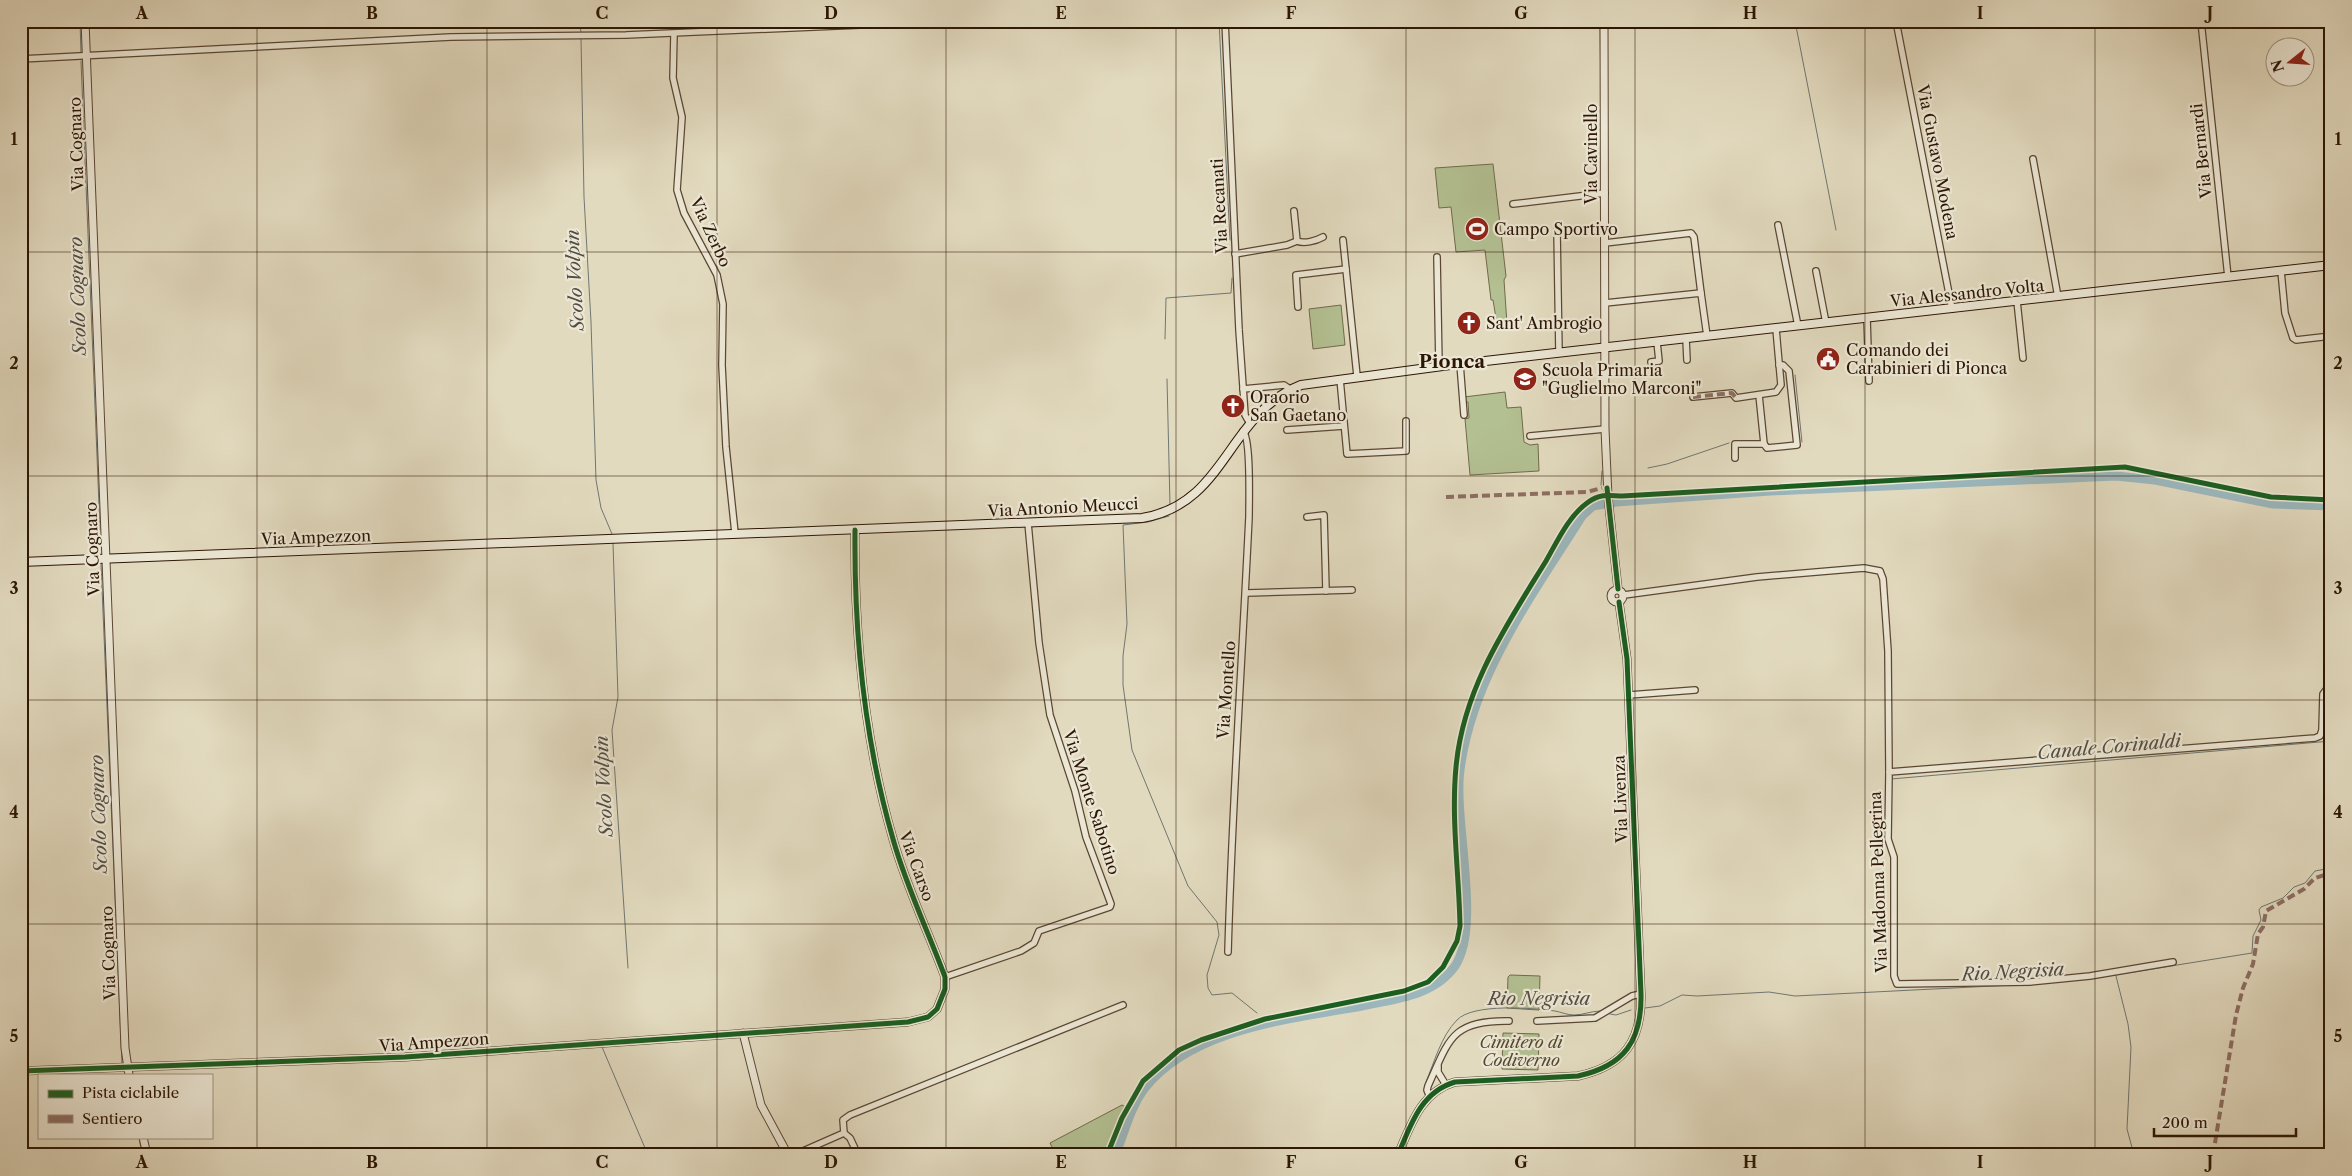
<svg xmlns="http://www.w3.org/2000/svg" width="2352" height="1176" font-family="'Libre Caslon Text',serif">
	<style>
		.green { fill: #b3c092; stroke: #706b4b }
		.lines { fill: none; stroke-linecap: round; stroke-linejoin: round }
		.stream { stroke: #6f7773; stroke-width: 1 }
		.river { stroke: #9bb7bd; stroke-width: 9 }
		.minor-casing { stroke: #5a4733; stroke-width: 8 }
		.tertiary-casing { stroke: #5a4733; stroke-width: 9 }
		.secondary-casing { stroke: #2c1604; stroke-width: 10 }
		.minor { stroke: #ece7d5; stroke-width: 5.5 }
		.tertiary { stroke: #ece7d5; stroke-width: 7 }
		.secondary { stroke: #ece7d5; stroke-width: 8 }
		.quiet { stroke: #8d6e63; stroke-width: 4; stroke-dasharray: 8 4; stroke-linecap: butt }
		.cycleway-casing { stroke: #ece7d5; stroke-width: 8 }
		.cycleway { stroke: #1b5e20; stroke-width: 5 }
		.grid { fill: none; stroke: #2c1604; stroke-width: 1; stroke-opacity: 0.55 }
		.labels { text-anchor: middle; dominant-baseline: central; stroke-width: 4.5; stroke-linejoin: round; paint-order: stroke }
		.street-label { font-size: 16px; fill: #2c1604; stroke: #ece7d5 }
		.poi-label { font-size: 16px; fill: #2c1604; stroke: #ece7d5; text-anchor: start }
		.park-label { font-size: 16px; font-style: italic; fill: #54492f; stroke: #ece7d5 }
		.water-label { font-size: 18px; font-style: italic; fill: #534e45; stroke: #ece7d5 }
		.quarter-label { font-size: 19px; font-weight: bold; fill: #2c1604; stroke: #ece7d5 }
		.neatline { fill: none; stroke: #2c1604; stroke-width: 2 }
		.grid-label { font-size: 16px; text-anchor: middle; font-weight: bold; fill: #2c1604 }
	</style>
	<rect width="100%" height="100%" fill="#e2dabf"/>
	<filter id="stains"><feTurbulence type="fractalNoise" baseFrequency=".004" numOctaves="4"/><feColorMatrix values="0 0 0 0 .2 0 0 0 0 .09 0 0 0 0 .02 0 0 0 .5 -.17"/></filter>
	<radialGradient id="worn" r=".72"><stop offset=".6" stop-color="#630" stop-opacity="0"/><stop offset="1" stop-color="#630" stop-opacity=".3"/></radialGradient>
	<!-- green -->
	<g class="green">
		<path d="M1493 164 1506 276 1504 280 1507 324H1497L1493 300H1491L1485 250 1456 252 1451 207 1439 208 1435 168Z"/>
		<path d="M1341 305 1345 345 1313 349 1309 309Z"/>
		<path d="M1505 392 1507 408 1521 407 1524 442 1530 445 1538 444 1539 471 1470 475 1465 419 1469 418 1468 402H1464V397Z"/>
		<path d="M1510 975 1540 976 1539 1010 1507 1008 1508 977Z"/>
		<path d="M1503 1033 1539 1034 1538 1070 1502 1069Z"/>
		<path d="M1122 1105 1129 1109 1113 1155H1056L1050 1143Z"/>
	</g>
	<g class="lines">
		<!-- stream -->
		<g class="stream">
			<path d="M80 21 81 53"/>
			<path d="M580 21 581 34"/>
			<path d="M1091 21H1093"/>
			<path d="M1219 21 1230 240"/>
			<path d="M1600 21 1601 100"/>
			<path d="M1795 21 1836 230"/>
			<path d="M581 38 584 197 591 322 596 480 601 508 612 534"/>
			<path d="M81 61 100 530"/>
			<path d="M1165 339 1166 298 1231 293 1232 278"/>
			<path d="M1795 375 1802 442"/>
			<path d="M1167 379 1170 505"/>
			<path d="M1648 468 1667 464 1729 443"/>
			<path d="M1601 485 1602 471"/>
			<path d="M1602 501 1603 503"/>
			<path d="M1169 516 1148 522 1123 525 1127 624 1123 656V685L1132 750 1188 886 1217 922 1219 935 1207 975 1208 988 1212 995 1232 993 1257 1013"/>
			<path d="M613 543 618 697 612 730 628 968"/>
			<path d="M101 564 122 1064"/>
			<path d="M1891 779 2331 741"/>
			<path d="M2116 976 2128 1024 2131 1047 2127 1129 2134 1155"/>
			<path d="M2096 978 2252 953 2253 936 2261 920 2259 910 2261 907 2283 898 2294 887 2305 883 2315 871 2331 868"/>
			<path d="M2044 983 2087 979"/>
			<path d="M1645 1008 1660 1006 1682 995 1697 996 1769 992 1795 996 2013 985"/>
			<path d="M1610 1014 1616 1015 1631 1010"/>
			<path d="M1262 1022 1263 1025"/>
			<path d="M602 1047 648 1155"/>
			<path d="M1426 1082C1434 1063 1441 1036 1457 1020 1473 1003 1533 1008 1555 1011 1561 1012 1567 1015 1574 1015 1583 1015 1591 1011 1600 1011"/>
			<path d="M139 1137 142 1155"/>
		</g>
		<!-- river -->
		<path class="river" d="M1115 1155C1125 1132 1129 1110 1144 1089 1191 1028 1291 1019 1362 1006 1395 999 1434 996 1455 966 1482 926 1453 819 1460 770 1472 676 1533 594 1582 516L1593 506 1616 502 1770 491 2116 476 2155 480 2273 504 2331 506"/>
		<!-- minor casing -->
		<g class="minor-casing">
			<g id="minor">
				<path d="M713 21V31"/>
				<path d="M1225 21 1239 330 1245 415 1249 422"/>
				<path d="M1896 21 1952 309"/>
				<path d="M2201 21 2228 277"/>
				<path d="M674 34 673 78 682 117 677 190 684 213 717 275 723 304 722 365 726 447 735 533"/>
				<path d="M21 59 451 37 626 35 953 21"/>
				<path d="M2033 159 2058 297"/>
				<path d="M1513 204 1605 193"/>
				<path d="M1294 211 1297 241"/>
				<path d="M1778 225 1798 326"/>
				<path d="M1557 230 1559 353"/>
				<path d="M1343 240 1357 376"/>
				<path d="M1605 243 1691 233 1694 237 1701 293"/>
				<path d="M1235 254 1287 245 1297 241C1304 244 1316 241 1323 237"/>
				<path d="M1437 257 1439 366"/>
				<path d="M1816 271 1826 323"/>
				<path d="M2281 271 2285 313 2293 338 2296 340 2331 336"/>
				<path d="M2017 301 2023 358"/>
				<path d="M1605 303 1701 293 1707 336"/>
				<path d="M1298 307 1296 275 1346 269"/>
				<path d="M1867 318 1869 381"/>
				<path d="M1686 339 1687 360"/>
				<path d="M1651 362 1659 361 1657 342"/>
				<path d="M1460 364 1464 415"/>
				<path d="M1340 379 1347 454 1406 451V421"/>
				<path d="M1243 389 1284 385 1290 389"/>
				<path d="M1693 397 1732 393 1736 398 1776 392 1781 385 1776 329"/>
				<path d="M1287 430 1344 426"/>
				<path d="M1530 436 1605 429"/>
				<path d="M1764 444 1767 448 1797 445 1789 371 1783 365H1779"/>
				<path d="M1735 458V444H1764L1759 395"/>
				<path d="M1307 517 1324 515 1326 591"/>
				<path d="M1247 593 1352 590"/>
				<path d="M1624 595 1757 577 1864 568 1880 571 1883 579 1888 651 1889 772"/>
				<path d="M1629 695 1695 690"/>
				<path d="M1228 952C1232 807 1242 662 1249 517 1249 503 1251 438 1243 431"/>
				<path d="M2173 962 2090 976 2030 982 1897 984 1894 976V857L1888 839 1889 772 2315 738 2320 736 2322 730 2323 694 2331 683"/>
				<path d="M945 977 1021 951 1034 943 1039 931 1110 907 1111 904 1086 837 1075 791 1050 715 1039 643 1028 523"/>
				<path d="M1537 1021 1595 1018 1632 996 1641 994"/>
				<path d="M1438 1066V1072L1446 1085"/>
				<path d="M1429 1095 1427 1090 1428 1086C1449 1040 1451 1020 1509 1021"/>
				<path d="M844 1133 850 1138 858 1155"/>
				<path d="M794 1155 844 1133 843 1120 850 1115 1123 1005"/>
			</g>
		</g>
		<!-- tertiary casing -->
		<g class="tertiary-casing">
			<g id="tertiary">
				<path d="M85 21 125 1048 129 1075"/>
				<path d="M1604 21 1605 429 1608 497 1618 589"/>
				<circle cx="1617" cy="596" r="6"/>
				<path d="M743 1033 761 1105 788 1155"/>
				<path d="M21 1071 405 1057 908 1022 928 1017 937 1009 945 989V977C928 931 906 886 893 839 864 739 854 633 855 530"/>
				<path d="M143 1137 147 1155"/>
				<path d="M1398 1155C1411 1124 1421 1092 1455 1082L1578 1076C1624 1066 1642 1041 1641 994L1627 659 1619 602"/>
			</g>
		</g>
		<!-- secondary casing -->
		<g class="secondary-casing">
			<path id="secondary" d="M21 562 1142 518C1227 504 1226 415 1301 385L1450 365 2331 265"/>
		</g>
		<!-- minor -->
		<use href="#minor" class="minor"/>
		<!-- tertiary -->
		<use href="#tertiary" class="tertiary"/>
		<!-- secondary -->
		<use href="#secondary" class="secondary"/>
		<!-- quiet -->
		<g class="quiet">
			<path d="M1693 397 1732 393 1736 398"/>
			<path d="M1446 497 1587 492 1602 488"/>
			<path d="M2213 1155 2236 1015 2243 988 2253 964 2258 934 2263 927 2266 911 2304 889 2315 878 2331 873"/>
		</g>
		<!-- cycleway casing -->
		<g class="cycleway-casing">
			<g id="cycleway">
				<path d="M1607 488 1618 589"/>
				<path d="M21 1071 405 1057 908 1022 928 1017 937 1009 945 989V977C928 931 906 886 893 839 864 739 854 633 855 530"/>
				<path d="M1107 1155 1122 1118 1143 1081 1179 1050 1201 1040 1265 1019 1404 991 1428 982 1443 967 1457 941 1460 926C1459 873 1451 819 1456 767 1463 689 1506 626 1546 561 1557 542 1568 517 1587 503 1599 494 1608 495 1622 496L2125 467 2271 497 2331 500"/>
				<path d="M1398 1155C1411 1124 1421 1092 1455 1082L1578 1076C1624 1066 1642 1041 1641 994L1627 659 1619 602"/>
			</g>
		</g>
		<!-- cycleway -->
		<use href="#cycleway" class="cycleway"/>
	</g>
	<!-- grid -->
	<path class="grid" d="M257 21V1155M487 21V1155M717 21V1155M946 21V1155M1176 21V1155M1406 21V1155M1635 21V1155M1865 21V1155M2095 21V1155M21 252H2331M21 476H2331M21 700H2331M21 924H2331"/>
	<!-- icons -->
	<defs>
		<g id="stadium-disc" transform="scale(1.25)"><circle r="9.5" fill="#8f2418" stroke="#ece7d5"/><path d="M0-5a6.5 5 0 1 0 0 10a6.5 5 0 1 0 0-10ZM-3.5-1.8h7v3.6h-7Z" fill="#fff"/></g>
		<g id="church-disc" transform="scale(1.25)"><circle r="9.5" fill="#8f2418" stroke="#ece7d5"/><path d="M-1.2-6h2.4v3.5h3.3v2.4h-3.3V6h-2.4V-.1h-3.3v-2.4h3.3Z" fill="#fff"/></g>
		<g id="civic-disc" transform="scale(1.25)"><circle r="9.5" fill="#8f2418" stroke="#ece7d5"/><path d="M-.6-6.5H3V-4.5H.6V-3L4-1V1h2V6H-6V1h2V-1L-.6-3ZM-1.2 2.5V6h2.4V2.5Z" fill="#fff"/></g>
		<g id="school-disc" transform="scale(1.25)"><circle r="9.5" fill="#8f2418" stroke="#ece7d5"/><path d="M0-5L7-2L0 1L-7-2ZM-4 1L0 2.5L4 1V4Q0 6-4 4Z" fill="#fff"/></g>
	</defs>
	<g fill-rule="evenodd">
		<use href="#stadium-disc" x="1477" y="229"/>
		<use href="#church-disc" x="1469" y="323"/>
		<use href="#civic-disc" x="1828" y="359"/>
		<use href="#school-disc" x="1525" y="379"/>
		<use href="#church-disc" x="1233" y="406"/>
	</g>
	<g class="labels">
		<!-- street labels -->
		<g class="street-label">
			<text transform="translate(76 144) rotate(-92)">Via Cognaro</text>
			<text transform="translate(2201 151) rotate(-96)">Via Bernardi</text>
			<text transform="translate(1591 154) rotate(-90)">Via Cavinello</text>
			<text transform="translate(1938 162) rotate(79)">Via Gustavo Modena</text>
			<text transform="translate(1219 206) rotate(-93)">Via Recanati</text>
			<text transform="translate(711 232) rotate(65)">Via Zerbo</text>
			<text transform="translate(1967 293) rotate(-6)">Via Alessandro Volta</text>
			<text transform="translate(1063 507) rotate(-3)">Via Antonio Meucci</text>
			<text transform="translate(316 537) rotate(-2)">Via Ampezzon</text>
			<text transform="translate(92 549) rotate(-92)">Via Cognaro</text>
			<text transform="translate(1226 690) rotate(-86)">Via Montello</text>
			<text transform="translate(1620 799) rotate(-92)">Via Livenza</text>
			<text transform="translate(1092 802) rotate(72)">Via Monte Sabotino</text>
			<text transform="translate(917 866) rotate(70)">Via Carso</text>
			<text transform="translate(1878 882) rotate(-92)">Via Madonna Pellegrina</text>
			<text transform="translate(108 953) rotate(-92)">Via Cognaro</text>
			<text transform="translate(434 1042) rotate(-4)">Via Ampezzon</text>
		</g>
		<!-- poi labels -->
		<g class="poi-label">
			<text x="1494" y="229">Campo Sportivo</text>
			<text x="1486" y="323">Sant' Ambrogio</text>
			<text x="1846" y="350">Comando dei<tspan x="1846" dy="18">Carabinieri di Pionca</tspan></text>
			<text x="1542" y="370">Scuola Primaria<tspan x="1542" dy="18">"Guglielmo Marconi"</tspan></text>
			<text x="1250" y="397">Oraorio<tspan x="1250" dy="18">San Gaetano</tspan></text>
		</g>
		<!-- park labels -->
		<g class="park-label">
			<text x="1521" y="1042">Cimitero di<tspan x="1521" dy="18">Codiverno</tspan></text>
		</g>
		<!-- water labels -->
		<g class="water-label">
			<text transform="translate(575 280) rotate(-93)">Scolo Volpin</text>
			<text transform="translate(78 296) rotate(-92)">Scolo Cognaro</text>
			<text transform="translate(2109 747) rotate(-5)">Canale Corinaldi</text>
			<text transform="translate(604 786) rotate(-93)">Scolo Volpin</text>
			<text transform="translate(99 814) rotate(-92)">Scolo Cognaro</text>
			<text transform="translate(2013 972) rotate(-3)">Rio Negrisia</text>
			<text x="1539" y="999">Rio Negrisia</text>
		</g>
		<!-- quarter labels -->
		<g class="quarter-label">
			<text x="1452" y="361">Pionca</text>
		</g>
	</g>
	<!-- margin -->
	<rect width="2352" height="1176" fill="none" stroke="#e2dabf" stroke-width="55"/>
	<!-- legend -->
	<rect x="38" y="1074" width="175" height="65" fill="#ece7d5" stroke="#9f9381"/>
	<rect x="48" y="1090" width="25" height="8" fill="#1b5e20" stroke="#9f9381"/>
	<text x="82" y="1098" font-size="15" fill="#2c1604">Pista ciclabile</text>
	<rect x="48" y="1115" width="25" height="8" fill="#8d6e63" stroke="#9f9381"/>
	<text x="82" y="1124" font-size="15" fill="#2c1604">Sentiero</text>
	<!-- north arrow -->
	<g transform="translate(2290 62) rotate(253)"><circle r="24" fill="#ece7d5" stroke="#9f9381"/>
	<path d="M0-4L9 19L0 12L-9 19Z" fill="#8f2418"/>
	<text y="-8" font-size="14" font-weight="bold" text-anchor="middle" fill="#2c1604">N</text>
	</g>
	<!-- scale -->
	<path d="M2154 1128v8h142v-8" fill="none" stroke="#2c1604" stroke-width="2.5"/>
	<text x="2162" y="1128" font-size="15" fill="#2c1604" stroke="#ece7d5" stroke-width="4" paint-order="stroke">200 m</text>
	<rect x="28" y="28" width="2296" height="1120" class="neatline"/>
	<g class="grid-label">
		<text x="142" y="19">A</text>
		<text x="372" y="19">B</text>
		<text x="602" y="19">C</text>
		<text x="831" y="19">D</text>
		<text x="1061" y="19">E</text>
		<text x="1291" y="19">F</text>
		<text x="1521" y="19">G</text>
		<text x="1750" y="19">H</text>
		<text x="1980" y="19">I</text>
		<text x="2210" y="19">J</text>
		<text x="14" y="145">1</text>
		<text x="2338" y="145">1</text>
		<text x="14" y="369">2</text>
		<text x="2338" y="369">2</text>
		<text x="14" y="594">3</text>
		<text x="2338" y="594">3</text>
		<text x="14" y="818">4</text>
		<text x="2338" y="818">4</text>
		<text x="14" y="1042">5</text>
		<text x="2338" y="1042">5</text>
		<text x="142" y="1168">A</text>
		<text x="372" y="1168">B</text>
		<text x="602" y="1168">C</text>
		<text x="831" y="1168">D</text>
		<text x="1061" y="1168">E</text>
		<text x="1291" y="1168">F</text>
		<text x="1521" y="1168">G</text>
		<text x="1750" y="1168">H</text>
		<text x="1980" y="1168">I</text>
		<text x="2210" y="1168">J</text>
	</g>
	<rect width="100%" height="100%" filter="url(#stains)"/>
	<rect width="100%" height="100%" fill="url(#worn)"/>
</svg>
